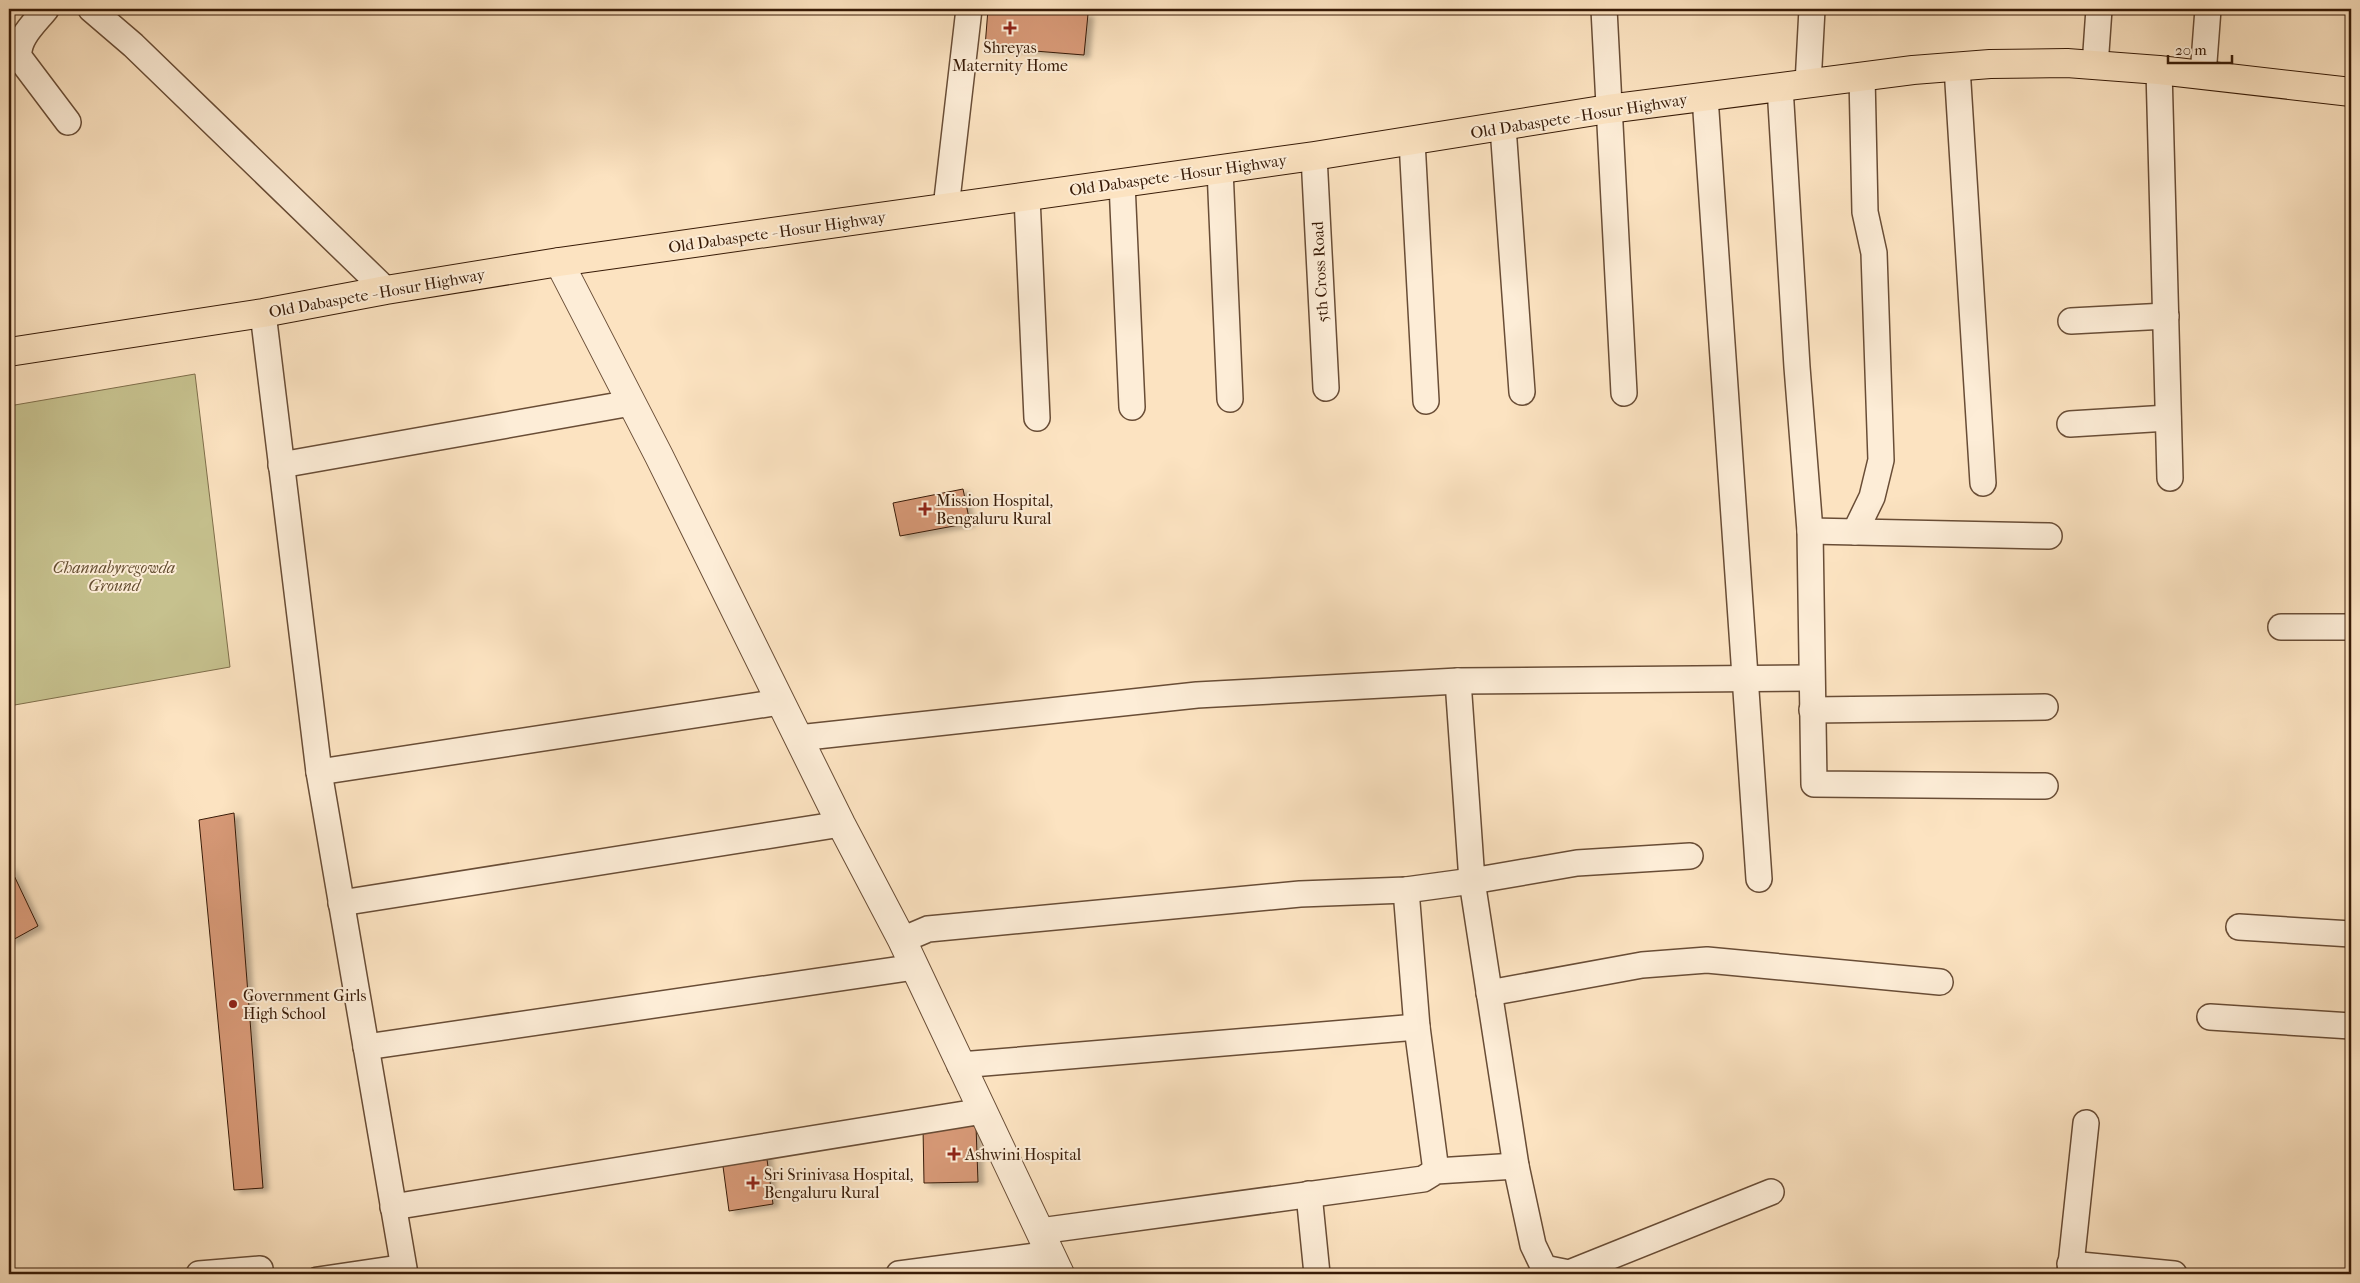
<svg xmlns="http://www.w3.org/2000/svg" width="2360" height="1283" font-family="'IM FELL French Canon',serif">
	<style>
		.green { fill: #c6c18e; stroke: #7f6e4a }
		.building { fill: #d79977; stroke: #381b07; filter: url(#shadow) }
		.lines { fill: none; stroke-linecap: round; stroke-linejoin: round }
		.service-casing { stroke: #694d36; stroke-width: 15 }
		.minor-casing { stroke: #694d36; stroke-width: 28 }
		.tertiary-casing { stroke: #694d36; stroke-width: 30 }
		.primary-casing { stroke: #381b07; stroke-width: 30 }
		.service { stroke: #fdedd7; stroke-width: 12 }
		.minor { stroke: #fdedd7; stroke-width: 25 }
		.tertiary { stroke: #fdedd7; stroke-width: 28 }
		.primary { stroke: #fce3c1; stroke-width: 28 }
		.poi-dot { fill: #8f2418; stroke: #fdedd7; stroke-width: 2 }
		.labels { text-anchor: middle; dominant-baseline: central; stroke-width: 4; stroke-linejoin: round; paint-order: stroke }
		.poi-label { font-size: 16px; fill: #381b07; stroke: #fdedd7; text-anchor: start }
		.street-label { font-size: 16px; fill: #381b07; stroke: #fdedd7 }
		.park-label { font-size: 16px; font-style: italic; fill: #634d30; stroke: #fdedd7 }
	</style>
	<defs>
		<filter id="shadow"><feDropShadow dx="5.5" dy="3" stdDeviation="2.5" flood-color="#0004"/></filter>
	</defs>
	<rect width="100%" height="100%" fill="#fce3c1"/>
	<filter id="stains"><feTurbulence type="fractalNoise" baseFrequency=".004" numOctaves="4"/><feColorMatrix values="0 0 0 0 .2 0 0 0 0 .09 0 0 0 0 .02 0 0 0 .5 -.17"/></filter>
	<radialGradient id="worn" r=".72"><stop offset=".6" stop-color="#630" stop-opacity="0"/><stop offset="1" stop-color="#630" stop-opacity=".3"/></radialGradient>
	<!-- green -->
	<path class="green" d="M195 374 230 667 9 706V406Z"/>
	<!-- building -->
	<g class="building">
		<path d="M988 9H1025L1088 14 1084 55 985 47Z"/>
		<path d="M963 489 970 523 900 536 893 503Z"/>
		<path d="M234 813 263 1188 234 1190 199 820Z"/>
		<path d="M9 865 38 926 9 942Z"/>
		<path d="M976 1126 978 1182 924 1183 923 1127Z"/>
		<path d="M766 1152 773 1204 729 1211 722 1159Z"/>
	</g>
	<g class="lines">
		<!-- service casing -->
		<g class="service-casing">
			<path id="service" d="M315 1274 403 1261"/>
		</g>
		<!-- minor casing -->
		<g class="minor-casing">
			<g id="minor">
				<path d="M46 9C35 23 17 38 19 57L68 122"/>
				<path d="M91 9 133 45 386 290"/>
				<path d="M1604 9 1624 393"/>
				<path d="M2095 66 2099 9"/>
				<path d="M1957 67 1983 483"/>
				<path d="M2159 70 2170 478"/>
				<path d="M2203 75 2208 9"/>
				<path d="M1808 84 1812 9"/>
				<path d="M1780 87 1797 367 1810 531 1814 784 2045 786"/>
				<path d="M1705 97 1759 879"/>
				<path d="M1503 127 1522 392"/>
				<path d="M1412 141 1426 401"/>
				<path d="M1314 156 1326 388"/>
				<path d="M1220 169 1230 399"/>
				<path d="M1122 183 1132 407"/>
				<path d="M1027 197 1037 418"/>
				<path d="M946 208 969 9"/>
				<path d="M263 313 319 772 405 1274"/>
				<path d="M2071 321 2166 316"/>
				<path d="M2070 424 2168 418"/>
				<path d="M281 465 631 403"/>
				<path d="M1810 531 2049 536"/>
				<path d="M1855 532 1872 497 1881 460 1874 253 1865 212 1862 76"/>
				<path d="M2281 627H2351"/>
				<path d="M1458 681 1472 881 1577 863 1690 856"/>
				<path d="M1812 710 2045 707"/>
				<path d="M798 738 1197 695 1458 681 1811 678"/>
				<path d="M319 772 780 702"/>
				<path d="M1406 890 1417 1027 1436 1171"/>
				<path d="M341 903 841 824"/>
				<path d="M2239 927 2351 934"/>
				<path d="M902 940 928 929 1300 894 1406 890 1472 881 1516 1166 1533 1245 1544 1268 1569 1273 1771 1192"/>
				<path d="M1489 993 1642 965 1707 960 1940 982"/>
				<path d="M2210 1017 2351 1026"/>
				<path d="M366 1047 915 967"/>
				<path d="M960 1065 1417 1027"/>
				<path d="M1309 1194 1317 1274"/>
				<path d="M393 1207 983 1111"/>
				<path d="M1040 1231 1423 1179 1436 1171 1516 1166"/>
				<path d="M2070 1264 2174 1274"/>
				<path d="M199 1274 260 1269"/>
				<path d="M899 1274 1051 1254"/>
				<path d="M2070 1274 2086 1123"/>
			</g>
		</g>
		<!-- tertiary casing -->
		<g class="tertiary-casing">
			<path id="tertiary" d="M559 262 659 456 841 824 902 940 1060 1274"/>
		</g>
		<!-- primary casing -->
		<g class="primary-casing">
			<path id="primary" d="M9 352 263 313 386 290 559 262 1314 156 1608 109 1913 70 1990 64 2067 63 2159 70 2351 92"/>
		</g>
		<!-- service -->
		<use href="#service" class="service"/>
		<!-- minor -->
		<use href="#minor" class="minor"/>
		<!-- tertiary -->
		<use href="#tertiary" class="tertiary"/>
		<!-- primary -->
		<use href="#primary" class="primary"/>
	</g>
	<!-- markers -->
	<g class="poi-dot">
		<path d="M1007.5 20.5h5v5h5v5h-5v5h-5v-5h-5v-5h5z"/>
		<path d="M922.5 501.5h5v5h5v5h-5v5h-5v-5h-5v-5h5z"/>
		<circle cx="233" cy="1004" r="5"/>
		<path d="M951.5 1146.5h5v5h5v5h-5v5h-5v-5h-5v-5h5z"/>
		<path d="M750.5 1175.5h5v5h5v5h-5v5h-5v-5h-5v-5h5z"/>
	</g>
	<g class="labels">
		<!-- poi labels -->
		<g class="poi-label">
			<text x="1010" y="47" text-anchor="middle">Shreyas<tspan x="1010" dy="18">Maternity Home</tspan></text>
			<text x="936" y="500">Mission Hospital,<tspan x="936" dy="18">Bengaluru Rural</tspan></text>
			<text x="243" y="995">Government Girls<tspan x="243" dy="18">High School</tspan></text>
			<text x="965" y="1154">Ashwini Hospital</text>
			<text x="764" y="1174">Sri Srinivasa Hospital,<tspan x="764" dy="18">Bengaluru Rural</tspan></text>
		</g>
		<!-- street labels -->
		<g class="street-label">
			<text transform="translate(1579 116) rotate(-9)">Old Dabaspete - Hosur Highway</text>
			<text transform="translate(1178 175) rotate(-8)">Old Dabaspete - Hosur Highway</text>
			<text transform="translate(777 232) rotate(-8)">Old Dabaspete - Hosur Highway</text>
			<text transform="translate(1320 272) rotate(-93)">5th Cross Road</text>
			<text transform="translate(377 293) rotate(-10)">Old Dabaspete - Hosur Highway</text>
		</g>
		<!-- park labels -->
		<g class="park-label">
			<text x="114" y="567">Channabyregowda<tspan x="114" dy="18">Ground</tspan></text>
		</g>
	</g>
	<!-- margin -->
	<rect width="2360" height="1283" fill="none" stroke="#fce3c1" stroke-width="30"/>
	<rect x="10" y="10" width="2340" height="1263" fill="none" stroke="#381b07" stroke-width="2.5"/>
	<rect x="15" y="15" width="2330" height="1253" fill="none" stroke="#381b07"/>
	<!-- scale -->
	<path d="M2168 55v8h64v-8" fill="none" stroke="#381b07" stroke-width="2.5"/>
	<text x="2175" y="55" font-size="15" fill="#381b07" stroke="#fdedd7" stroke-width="4" paint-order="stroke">20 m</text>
	<rect width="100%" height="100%" filter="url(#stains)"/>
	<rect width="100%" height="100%" fill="url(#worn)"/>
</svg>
